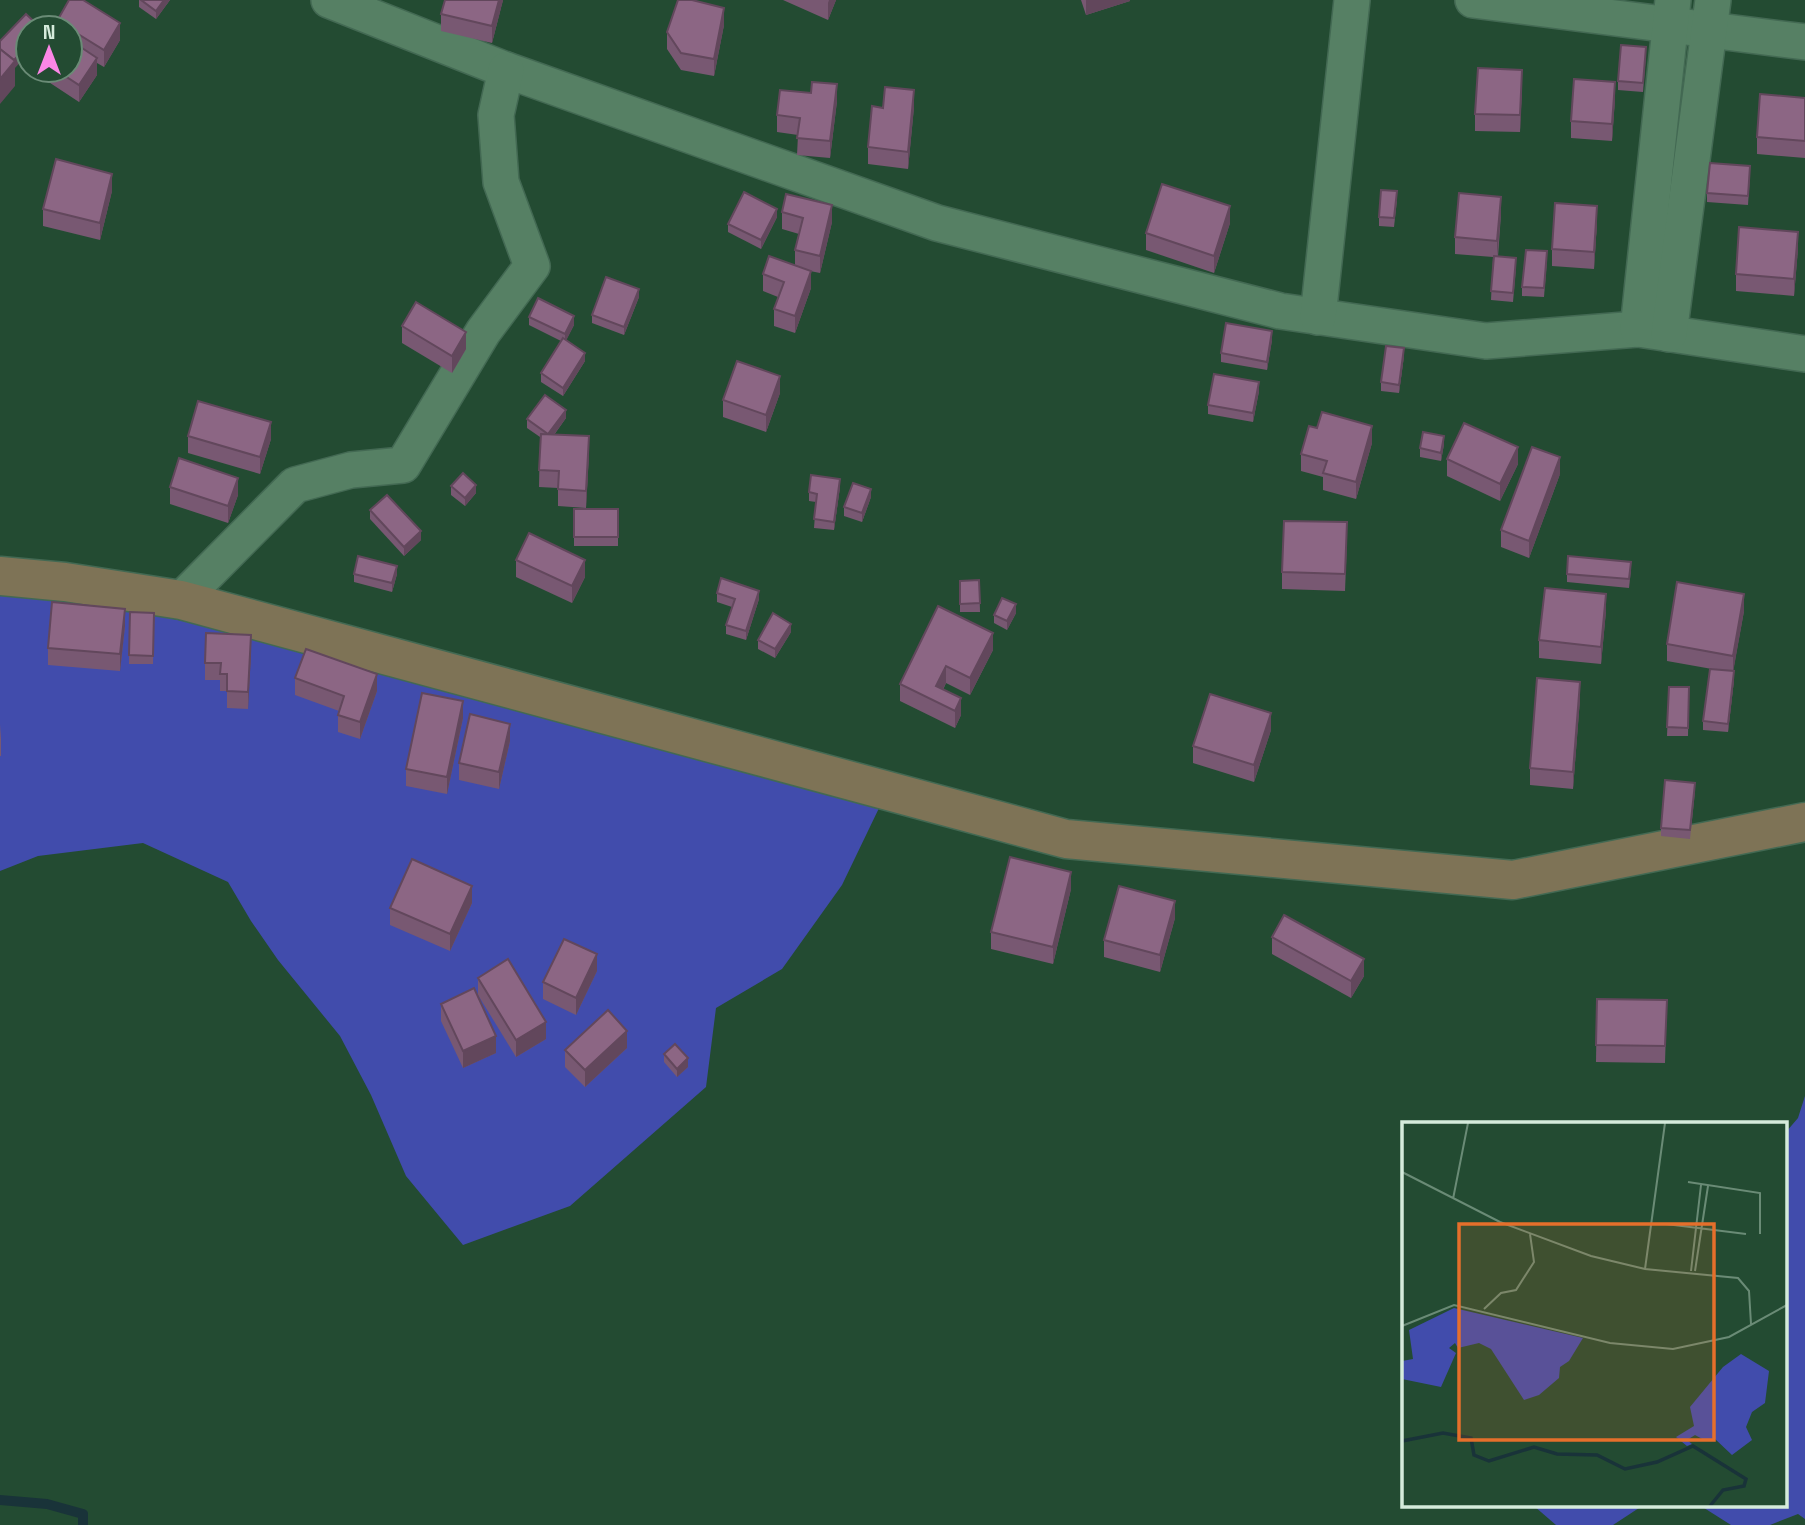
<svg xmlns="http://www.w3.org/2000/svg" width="1805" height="1525" font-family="'Space Grotesk',sans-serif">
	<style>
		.green { fill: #414cac }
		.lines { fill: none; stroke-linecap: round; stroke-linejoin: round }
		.stream { stroke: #193339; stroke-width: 10 }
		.street-casing { stroke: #436953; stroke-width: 38 }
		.secondary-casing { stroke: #436953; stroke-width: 41 }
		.street { stroke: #568064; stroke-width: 35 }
		.secondary { stroke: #7e7356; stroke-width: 38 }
		.wall { fill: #785872 }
		.shaded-wall { fill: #62475c }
		.building { fill: #8c6684; stroke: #62475c; stroke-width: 2 }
		.inset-river { fill: none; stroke: #193339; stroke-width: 3.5 }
		.inset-road { fill: none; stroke: #6a8b76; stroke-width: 2 }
		.view { fill: #e56f2b; fill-opacity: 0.15; stroke: #e56f2b; stroke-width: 3.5 }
		.inset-edge { fill: none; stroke: #d5ebdb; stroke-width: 3.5 }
	</style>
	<rect width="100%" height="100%" fill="#234b32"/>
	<!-- green -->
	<g class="green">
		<path d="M0 594 70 597 211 627 880 806 842 885 782 969 716 1008 706 1087 570 1206 463 1245 406 1176 371 1095 340 1036 278 960 251 921 228 882 143 843 38 856 0 871Z"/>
		<path d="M1805 1096V1519L1798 1514 1770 1525H1731L1701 1506H1786V1132L1798 1118Z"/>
		<path d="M1534 1506H1642L1613 1525H1556Z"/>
	</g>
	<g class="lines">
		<!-- stream -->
		<path class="stream" d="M0 1500 47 1504 83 1514V1525"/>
		<!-- street casing -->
		<g class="street-casing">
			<g id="street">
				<path d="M329 0 506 70 937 223 1280 311 1486 341 1638 329 1805 354"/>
				<path d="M1473 0 1805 42"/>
				<path d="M1318 317 1352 0"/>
				<path d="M1638 329 1673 0"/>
				<path d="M1669 334 1713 0"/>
				<path d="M181 600 295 485 351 470 403 465 483 332 532 266 501 182 496 115 506 70"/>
			</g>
		</g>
		<!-- secondary casing -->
		<g class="secondary-casing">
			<path id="secondary" d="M0 576 65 582 181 600 1066 839 1513 880 1805 822"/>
		</g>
		<!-- street -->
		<use href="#street" class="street"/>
		<!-- secondary -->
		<use href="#secondary" class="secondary"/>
	</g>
	<!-- wall -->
	<g class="wall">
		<path d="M139 0H170L156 19 139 7Z"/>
		<path d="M503 0 492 43 441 31V14Z"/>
		<path d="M783 0H836L828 20Z"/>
		<path d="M1081 0H1130V1L1086 15Z"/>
		<path d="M57 21 120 40 104 67 97 63V75L79 102 32 71V70H70V28H57Z"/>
		<path d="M724 25 714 76 681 70 667 49V32Z"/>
		<path d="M1646 55 1643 92 1618 90V81Z"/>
		<path d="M1522 87 1520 132 1475 131V114Z"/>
		<path d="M1805 98V158L1757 154V137Z"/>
		<path d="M1615 99 1612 141 1571 138V121Z"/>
		<path d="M837 101 830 158 797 155 798 135 777 132V115Z"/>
		<path d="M914 107 908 169 868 164V147L883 108Z"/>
		<path d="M1750 175 1748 205 1707 202V193Z"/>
		<path d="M112 191 100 240 43 226V209Z"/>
		<path d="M1397 200 1394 227 1379 226V217Z"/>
		<path d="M782 212 832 222 820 273 810 271 811 288 795 333 774 326V309L778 297 763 291V274L795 265V250L799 234 782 229Z"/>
		<path d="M1501 214 1498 257 1516 267 1513 302 1491 300 1493 257 1455 254V237Z"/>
		<path d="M777 217 761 249 728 232V224Z"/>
		<path d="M1230 223 1214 273 1146 250V233Z"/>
		<path d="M1597 223 1594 269 1552 266V249Z"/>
		<path d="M1798 249 1794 296 1736 291V274Z"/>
		<path d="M1547 260 1544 297 1522 296V287Z"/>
		<path d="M639 297 624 335 592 323V315Z"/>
		<path d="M529 317 574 325 566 340 585 361 563 396 541 382V373L561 341 529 325Z"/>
		<path d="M402 326 466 349 452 373 402 343Z"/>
		<path d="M1272 340 1267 370 1221 362V353Z"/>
		<path d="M1404 356 1399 393 1381 391V382Z"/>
		<path d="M1259 391 1253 422 1208 414V405Z"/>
		<path d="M780 393 766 432 723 417V400Z"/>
		<path d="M566 418 554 435 589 453 586 508 558 506V488L539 487 540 437 527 428V419Z"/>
		<path d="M188 436 271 439 260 474 188 453Z"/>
		<path d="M1372 443 1356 499 1323 490V477L1301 471V454Z"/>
		<path d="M1444 444 1441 461 1420 457V448Z"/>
		<path d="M1447 459 1518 464 1500 501 1447 476Z"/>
		<path d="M1560 474 1529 558 1501 547V530Z"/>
		<path d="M451 486 476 493 465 506 451 495Z"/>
		<path d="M170 487 238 495 228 523 170 504Z"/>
		<path d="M840 487 834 530 814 528 816 502 809 501V492Z"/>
		<path d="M871 497 862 522 844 516V507Z"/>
		<rect x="574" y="509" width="44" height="37"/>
		<path d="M370 510 421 540 404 556 370 519Z"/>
		<path d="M1347 540 1345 591 1282 589V572Z"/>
		<path d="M516 560 585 577 572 603 516 577Z"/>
		<path d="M1631 570 1629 588 1567 582V574Z"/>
		<path d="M354 574H397L392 592 354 582Z"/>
		<path d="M979 580 980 612H960V581Z"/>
		<path d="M717 593 759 599 746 640 726 634V625L732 607 717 602Z"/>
		<path d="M938 606 993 650 970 695 946 683 943 690 961 715 955 728 900 701V684Z"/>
		<path d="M1606 611 1601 664 1539 658V640Z"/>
		<path d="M1744 611 1733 671 1734 680 1728 732 1703 730V721L1712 669 1667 661V644Z"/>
		<path d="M130 612 154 613 153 664H129Z"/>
		<path d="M1016 613 1007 630 994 623V615Z"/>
		<path d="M125 626 120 671 48 665V648Z"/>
		<path d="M791 632 775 658 758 649V640Z"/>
		<path d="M251 652 248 709 227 708V691H220V680H205V663Z"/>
		<path d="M295 678 377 691 360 739 338 732V715L339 711 295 695Z"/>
		<path d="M1669 687H1689L1688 736H1667Z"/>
		<path d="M1580 699 1573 789 1530 785V768Z"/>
		<path d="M463 718 447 794 406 786V769Z"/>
		<path d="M0 724 1 739V756H0Z"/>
		<path d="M1271 730 1254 782 1193 763V746Z"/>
		<path d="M510 741 499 789 459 780V763Z"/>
		<path d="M1695 791 1690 839 1661 836V828Z"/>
		<path d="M1071 889 1053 964 991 949V932Z"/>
		<path d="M472 903 450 951 390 925V908Z"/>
		<path d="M1175 918 1160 972 1104 957V940Z"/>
		<path d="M1272 937 1364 976 1351 998 1272 954Z"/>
		<path d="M597 971 576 1015 543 999V982Z"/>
		<path d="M478 978 546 1039 516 1057 478 995Z"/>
		<path d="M1597 999 1667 1000 1665 1063 1596 1062Z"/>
		<path d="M441 1004 496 1053 463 1068 441 1021Z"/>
		<path d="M627 1048 585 1087 565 1067V1050Z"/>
		<path d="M664 1054 688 1067 677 1077 664 1062Z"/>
	</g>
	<!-- shaded-wall -->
	<g class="shaded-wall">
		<path d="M164 0H170L156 19V11Z"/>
		<path d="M499 0H503L492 43V26Z"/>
		<path d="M829 0H836L828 20V3Z"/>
		<path d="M1086 0H1130V1L1086 15Z"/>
		<path d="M724 8V25L714 76V59Z"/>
		<path d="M120 23V40L104 67V50Z"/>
		<path d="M28 46V54L15 68V86L0 104V79L11 63Z"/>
		<path d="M97 58V75L79 102V85Z"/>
		<path d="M1522 70V87L1520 132V115Z"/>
		<path d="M1615 82V99L1612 141V124Z"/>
		<path d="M837 84V101L830 158V141Z"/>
		<path d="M914 90V107L908 169V152Z"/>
		<path d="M112 174V191L100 240V223Z"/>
		<path d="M1501 197V214L1497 258V241Z"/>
		<path d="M832 205V222L820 273V256Z"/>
		<path d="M1230 206V223L1214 273V256Z"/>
		<path d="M1597 206V223L1594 269V252Z"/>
		<path d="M777 209V217L761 249V240Z"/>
		<path d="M1798 232V249L1794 296V279Z"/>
		<path d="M811 271V288L795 333V316Z"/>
		<path d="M639 289V297L624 335V327Z"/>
		<path d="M574 316V325L565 343V334Z"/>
		<path d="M1272 331V340L1267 370V362Z"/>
		<path d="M466 332V349L452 373V356Z"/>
		<path d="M1404 348V356L1399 393V385Z"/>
		<path d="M585 353V361L563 396V388Z"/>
		<path d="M780 376V393L766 432V415Z"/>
		<path d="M1259 382V391L1253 422V413Z"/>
		<path d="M566 410V418L548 443V434Z"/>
		<path d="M271 422V439L260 474V457Z"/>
		<path d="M1372 426V443L1356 499V482Z"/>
		<path d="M589 436V453L586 508V491Z"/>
		<path d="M1444 436V444L1441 461V453Z"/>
		<path d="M1518 447V464L1500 501V484Z"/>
		<path d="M1560 457V474L1529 558V541Z"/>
		<path d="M238 478V495L228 523V506Z"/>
		<path d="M840 479V487L834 530V522Z"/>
		<path d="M476 485V493L465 506V498Z"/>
		<path d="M871 489V497L862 522V513Z"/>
		<path d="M421 531V540L404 556V547Z"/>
		<path d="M585 560V577L572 603V586Z"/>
		<path d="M397 566V574L392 592V583Z"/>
		<path d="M759 591V599L746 640V631Z"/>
		<path d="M1606 594V611L1601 664V647Z"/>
		<path d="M1744 594V611L1733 673V656Z"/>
		<path d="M1016 604V613L1007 630V621Z"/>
		<path d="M125 609V626L120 671V654Z"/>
		<path d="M791 624V632L775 658V649Z"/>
		<path d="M993 633V650L970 695V678Z"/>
		<path d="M251 635V652L248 709V692Z"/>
		<path d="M946 666V683L936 703V686Z"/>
		<path d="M1734 671V680L1728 732V724Z"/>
		<path d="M377 674V691L360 739V722Z"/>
		<path d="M1580 682V699L1573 789V772Z"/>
		<path d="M961 698V715L955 728V711Z"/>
		<path d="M463 701V718L447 794V777Z"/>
		<path d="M1271 713V730L1254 782V765Z"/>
		<path d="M510 724V741L499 789V772Z"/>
		<path d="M1071 872V889L1053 964V947Z"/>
		<path d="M472 886V903L450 951V934Z"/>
		<path d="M1175 901V918L1160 972V955Z"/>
		<path d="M597 954V971L576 1015V998Z"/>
		<path d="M1364 959V976L1351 998V981Z"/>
		<path d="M546 1022V1039L516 1057V1040Z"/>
		<path d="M627 1031V1048L585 1087V1070Z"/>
		<path d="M496 1036V1053L463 1068V1051Z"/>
		<path d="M688 1058V1067L677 1077V1069Z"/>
	</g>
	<!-- building -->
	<g class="building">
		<path d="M69 0H83L120 23 104 50 70 29V28L57 21Z"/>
		<path d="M141 0H164L156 11Z"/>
		<path d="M445 0H499L492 26 441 14Z"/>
		<path d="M678 0H692L724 8 714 59 681 53 667 32Z"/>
		<path d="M26 14 41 28H28V46L14 60 0 49V41Z"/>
		<path d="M70 40 97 58 79 85 56 70H70Z"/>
		<path d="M1621 45 1646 47 1643 83 1618 81Z"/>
		<path d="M0 49 15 61 0 79Z"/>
		<path d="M1478 68 1522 70 1520 115 1475 114Z"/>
		<path d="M1574 79 1615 82 1612 124 1571 121Z"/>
		<path d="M812 82 837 84 830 141 797 138 800 118 777 115 780 90 811 93Z"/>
		<path d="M885 87 914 90 908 152 868 147 872 106 883 108Z"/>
		<path d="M1760 94 1805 98V141L1757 137Z"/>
		<path d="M56 159 112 174 100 223 43 209Z"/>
		<path d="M1710 163 1750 166 1748 196 1707 193Z"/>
		<path d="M1162 184 1230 206 1214 256 1146 233Z"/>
		<path d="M1381 190 1397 191 1394 218 1379 217Z"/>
		<path d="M744 192 777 209 761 240 728 224Z"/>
		<path d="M1459 193 1501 197 1497 241 1455 237Z"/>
		<path d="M786 194 832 205 820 256 795 250 803 218 782 212Z"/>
		<path d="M1555 203 1597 206 1594 252 1552 249Z"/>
		<path d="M1739 227 1798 232 1794 279 1736 274Z"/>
		<path d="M1526 250 1547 251 1544 288 1522 287Z"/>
		<path d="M769 256 811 271 795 316 774 309 784 282 763 274Z"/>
		<path d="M1494 256 1516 258 1513 293 1491 291Z"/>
		<path d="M606 277 639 289 624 327 592 315Z"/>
		<path d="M538 298 574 316 565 334 529 317Z"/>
		<path d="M416 302 466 332 452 356 402 326Z"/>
		<path d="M1226 323 1272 331 1267 362 1221 353Z"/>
		<path d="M563 338 585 353 563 388 541 373Z"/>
		<path d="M1386 346 1404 348 1399 385 1381 382Z"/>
		<path d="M737 361 780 376 766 415 723 400Z"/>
		<path d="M1214 374 1259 382 1253 413 1208 405Z"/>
		<path d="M545 395 566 410 548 434 527 419Z"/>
		<path d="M198 401 271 422 260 457 188 436Z"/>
		<path d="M1322 412 1372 426 1356 482 1323 473 1327 461 1301 454 1309 426 1317 428Z"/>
		<path d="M1464 423 1518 447 1500 484 1447 459Z"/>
		<path d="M1423 432 1444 436 1441 453 1420 448Z"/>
		<path d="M541 434 589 436 586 491 558 489 559 471 539 470Z"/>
		<path d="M1532 447 1560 457 1529 541 1501 530Z"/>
		<path d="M179 458 238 478 228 506 170 487Z"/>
		<path d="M463 473 476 485 465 498 451 486Z"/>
		<path d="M811 475 840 479 834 522 814 519 817 494 809 492Z"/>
		<path d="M853 483 871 489 862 513 844 507Z"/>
		<path d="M387 495 421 531 404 547 370 510Z"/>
		<rect x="574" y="509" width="44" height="28"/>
		<path d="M1284 521 1347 522 1345 574 1282 572Z"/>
		<path d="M529 533 585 560 572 586 516 560Z"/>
		<path d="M358 556 397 566 392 583 354 574Z"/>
		<path d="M1568 556 1631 562 1629 579 1567 574Z"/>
		<path d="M721 578 759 591 746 631 726 625 735 599 717 593Z"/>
		<path d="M979 580 980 603 960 604V581Z"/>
		<path d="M1677 582 1744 594 1733 656 1667 644Z"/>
		<path d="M1545 588 1606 594 1601 647 1539 640Z"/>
		<path d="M1002 598 1016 604 1007 621 994 615Z"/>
		<path d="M52 602 125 609 120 654 48 648Z"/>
		<path d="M938 606 993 633 970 678 946 666 936 686 961 698 955 711 900 684Z"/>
		<path d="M130 612 154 613 153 656 129 655Z"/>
		<path d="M773 613 791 624 775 649 758 640Z"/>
		<path d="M206 633 251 635 248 692 227 691V674H220L221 663H205Z"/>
		<path d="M306 649 377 674 360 722 338 715 344 696 295 678Z"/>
		<path d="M1710 669 1734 671 1728 724 1703 721Z"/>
		<path d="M1537 678 1580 682 1573 772 1530 768Z"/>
		<path d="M1669 687H1689L1688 728 1667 727Z"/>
		<path d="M422 693 463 701 447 777 406 769Z"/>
		<path d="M1210 694 1271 713 1254 765 1193 746Z"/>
		<path d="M470 714 510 724 499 772 459 763Z"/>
		<path d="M1665 780 1695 783 1690 830 1661 828Z"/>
		<path d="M1010 857 1071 872 1053 947 991 932Z"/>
		<path d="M412 859 472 886 450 934 390 908Z"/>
		<path d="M1119 886 1175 901 1160 955 1104 940Z"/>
		<path d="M1284 915 1364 959 1351 981 1272 937Z"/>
		<path d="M564 939 597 954 576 998 543 982Z"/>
		<path d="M508 959 546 1022 516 1040 478 978Z"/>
		<path d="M474 988 496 1036 463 1051 441 1004Z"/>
		<path d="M1597 999 1667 1000 1665 1046 1596 1045Z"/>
		<path d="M608 1010 627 1031 585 1070 565 1050Z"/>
		<path d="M675 1044 688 1058 677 1069 664 1054Z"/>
	</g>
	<!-- overview -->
	<g transform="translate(1402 1122)">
		<rect width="385" height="385" fill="#234b32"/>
		<path d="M52 186 181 216 167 239 158 245 157 256 137 273 122 278 89 227 77 221 56 226 53 221 47 226 54 231 39 265 0 257V239L11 237 7 208ZM339 232 367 249 363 281 350 290 344 305 350 318 330 333 312 316 304 319 293 313 285 318 290 322 285 324 274 315 292 304 288 285 321 245Z" fill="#414cac"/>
		<path class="inset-river" d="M0 319 41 311 69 316 72 333 87 339 132 325 155 332 195 333 223 347 255 340 291 324 344 357 342 364 321 368 308 384"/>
		<path class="inset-road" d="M0 50 98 100 189 134 243 147 336 156 347 169 349 202M286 60 358 71V112M51 77 66 1M264 102 344 112M243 147 263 1M289 149 299 63M293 149 306 64M82 187 99 171 114 168 132 140 128 112M0 204 52 183 208 221 271 227 327 215 385 183"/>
		<path class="view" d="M57 102H312V318H57Z"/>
		<rect width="385" height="385" class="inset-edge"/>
	</g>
	<!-- north arrow -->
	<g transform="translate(49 49)"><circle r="33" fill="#234b32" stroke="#6a8b76" stroke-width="2"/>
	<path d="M0-5L12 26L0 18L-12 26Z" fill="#fb87e6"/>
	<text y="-10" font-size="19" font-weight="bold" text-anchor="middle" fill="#d5ebdb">N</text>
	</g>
</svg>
